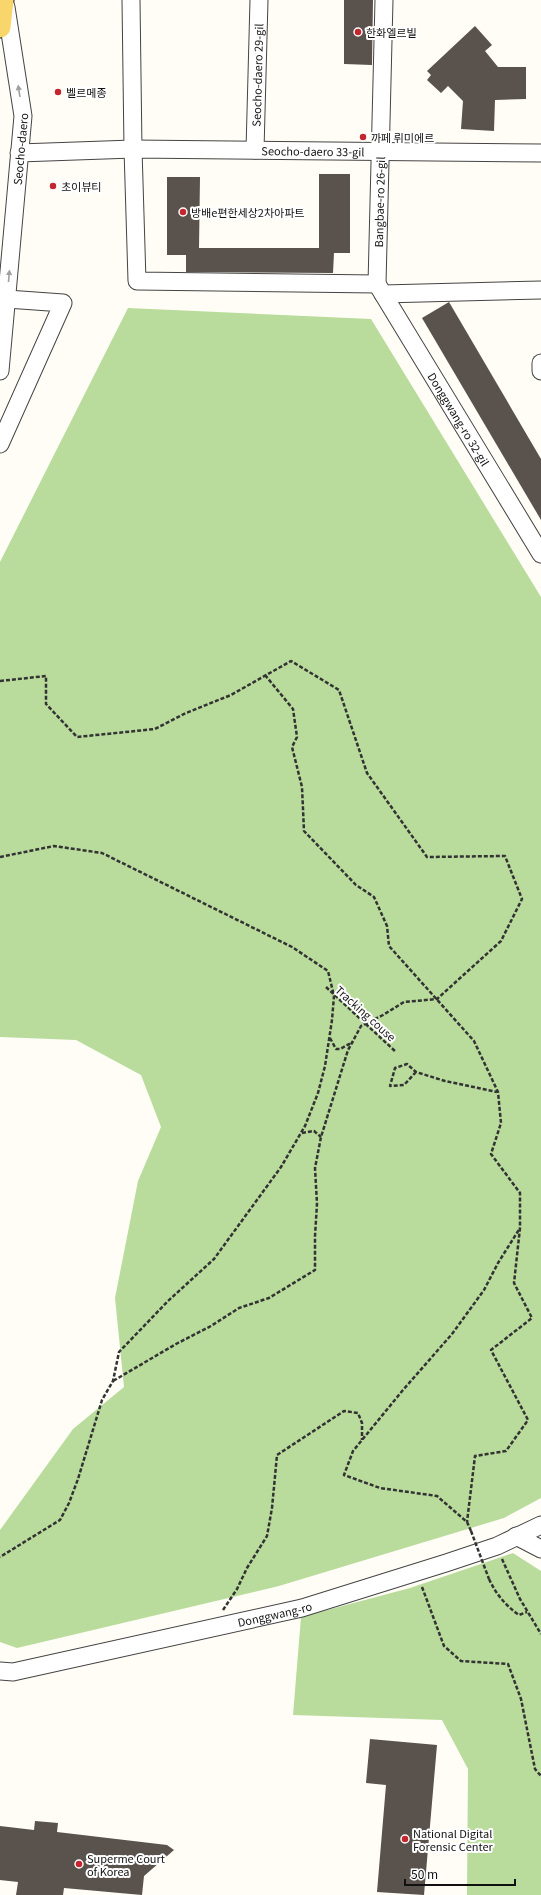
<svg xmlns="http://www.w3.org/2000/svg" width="541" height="1895" font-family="Georgia,'Noto Sans KR',serif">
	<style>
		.forest { fill: #b9dc9c }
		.building { fill: #5a524d }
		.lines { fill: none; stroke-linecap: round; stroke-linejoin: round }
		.minor-casing { stroke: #444; stroke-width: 19 }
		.major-casing { stroke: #222; stroke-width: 23 }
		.path { stroke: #333; stroke-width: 2.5; stroke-dasharray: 4 2; stroke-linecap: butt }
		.minor { stroke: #fff; stroke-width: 17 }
		.major { stroke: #f9d66b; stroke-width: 21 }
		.path-bridge { stroke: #333; stroke-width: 2.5; stroke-dasharray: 4 2; stroke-linecap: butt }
		.oneway { fill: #a0a0a0 }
		.poi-dot { fill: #c4262e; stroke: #fff; stroke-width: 1.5 }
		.labels { text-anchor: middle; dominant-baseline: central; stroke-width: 4; stroke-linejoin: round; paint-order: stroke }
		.poi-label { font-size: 11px; fill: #111; stroke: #fff; text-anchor: start }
		.street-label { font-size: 11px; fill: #111; stroke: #fff }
	</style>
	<rect width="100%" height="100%" fill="#fffdf5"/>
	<!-- forest -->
	<g class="forest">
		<path d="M128 308 371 319 541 597V1498L504 1518 279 1586 17 1648 0 1642V1530L73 1429 124 1387 115 1298 138 1181 161 1127 141 1075 76 1040 0 1037V562Z"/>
		<path d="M513 1553 541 1571V1895H467L468 1769 442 1720 293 1715 301 1617 410 1588Z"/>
	</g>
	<!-- building -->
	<g class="building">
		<path d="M344 0H373L372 65 344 64Z"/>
		<path d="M475 26 492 45 485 51 498 67H526V99L495 100 494 131 461 129 463 101 448 86 441 93 427 80 431 75 427 71Z"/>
		<path d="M319 174H350V253H334L333 273 186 272V255H167V177H200L199 248H319Z"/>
		<path d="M449 302 541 459V520L422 318Z"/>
		<path d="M370 1739 437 1745 424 1895 377 1892 386 1785 366 1783Z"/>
		<path d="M35 1821 58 1823 57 1832 167 1845 174 1850 144 1876 142 1895 64 1888 63 1895H16L18 1882 0 1880V1826L34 1830Z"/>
	</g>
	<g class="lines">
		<!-- minor casing -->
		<g class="minor-casing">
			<g id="minor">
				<path d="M131 0 133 149 137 281 377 284"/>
				<path id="s1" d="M255 150 259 0"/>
				<path id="s2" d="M19 153 133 149 541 153"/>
				<path id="s3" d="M377 284 541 554"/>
				<path id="s4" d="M377 284 384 0"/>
				<path d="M383 294 541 290"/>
				<path d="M541 363V371"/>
				<path id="s5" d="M0 371 23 116 6 7"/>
				<path d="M0 444 63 303 7 299"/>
				<path d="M516 1536 541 1549"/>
				<path id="s6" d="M0 1671 13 1672 302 1608 446 1563 497 1546 541 1525"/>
			</g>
		</g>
		<!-- major casing -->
		<g class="major-casing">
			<path id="major" d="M0 27 3 0"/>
		</g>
		<!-- path -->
		<g class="path">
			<path d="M265 675 293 709 297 737 292 747 302 787 304 831 356 885 374 897 387 926 389 946 474 1041 498 1092 501 1123 491 1154 520 1193V1228L514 1283 532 1318 491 1350 528 1420 506 1451 475 1456 467 1522"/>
			<path d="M0 681 46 676V704L77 737 155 729 186 713 231 695 291 661 339 690 367 773 427 857 505 856 522 899 501 941 437 999 404 1002 383 1015 361 1026 348 1050 321 1137 315 1168 317 1204 315 1236V1270L269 1298 239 1308 211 1326 176 1344 113 1381"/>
			<path d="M0 857 54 846 102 853 292 947 328 971 334 996 332 1020 325 1066 318 1093 305 1126 281 1167 214 1259 168 1301 119 1352 113 1381 102 1400 78 1479 69 1503 60 1520 0 1557"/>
			<path d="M326 987 396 1052"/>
			<path d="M330 1038 336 1049H340L353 1042"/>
			<path d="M416 1072 404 1085 390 1086 395 1068 407 1064 416 1072 445 1081 497 1092"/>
			<path d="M302 1133 314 1131 321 1137"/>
			<path d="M471 1531 467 1522 437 1496 380 1488 344 1475 353 1451 403 1390 452 1334 484 1290 498 1263 520 1228"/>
			<path d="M502 1559 520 1599 541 1634"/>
			<path d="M489 1579C496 1594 505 1605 519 1615L527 1612"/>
			<path d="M422 1587 444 1646 461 1661 508 1664 521 1699 535 1769 541 1776"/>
			<path d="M223 1610 237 1589 247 1568 267 1536 272 1508 277 1455 344 1411 358 1413 362 1423V1440"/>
		</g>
		<!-- minor -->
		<use href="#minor" class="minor"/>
		<!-- major -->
		<use href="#major" class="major"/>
		<!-- path-bridge -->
		<path class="path-bridge" d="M471 1531 489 1579"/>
	</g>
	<!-- one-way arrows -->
	<defs><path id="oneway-solid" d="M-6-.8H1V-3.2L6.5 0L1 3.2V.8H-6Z"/></defs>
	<g class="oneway">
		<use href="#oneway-solid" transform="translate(19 91) rotate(-99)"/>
		<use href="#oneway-solid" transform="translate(9 276) rotate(-85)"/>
	</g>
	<!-- markers -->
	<g class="poi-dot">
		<circle cx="358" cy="32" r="4"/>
		<circle cx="58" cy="92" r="4"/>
		<circle cx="363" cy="137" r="4"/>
		<circle cx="53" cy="186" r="4"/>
		<circle cx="183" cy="212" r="4"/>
		<circle cx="405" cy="1839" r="4"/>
		<circle cx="79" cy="1864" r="4"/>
	</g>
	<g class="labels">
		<!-- poi labels -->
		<g class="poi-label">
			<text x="366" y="32">한화엘르빌</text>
			<text x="66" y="92">벨르메종</text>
			<text x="371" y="137">까페 뤼미에르</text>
			<text x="61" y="186">초이뷰티</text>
			<text x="191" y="212">방배e편한세상2차아파트</text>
			<text x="413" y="1833">National Digital<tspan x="413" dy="13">Forensic Center</tspan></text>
			<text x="87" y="1858">Superme Court<tspan x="87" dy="13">of Korea</tspan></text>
		</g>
		<!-- street labels -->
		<g class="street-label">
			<text stroke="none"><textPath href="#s1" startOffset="75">Seocho-daero 29-gil</textPath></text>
			<text stroke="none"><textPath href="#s5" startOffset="223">Seocho-daero</textPath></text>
			<text stroke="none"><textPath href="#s2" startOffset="294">Seocho-daero 33-gil</textPath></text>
			<text stroke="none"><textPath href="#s4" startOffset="82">Bangbae-ro 26-gil</textPath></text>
			<text stroke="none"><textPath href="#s3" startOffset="158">Donggwang-ro 32-gil</textPath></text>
			<text transform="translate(366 1013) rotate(42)">Tracking couse</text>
			<text stroke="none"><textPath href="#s6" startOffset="281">Donggwang-ro</textPath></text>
		</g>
	</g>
	<!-- scale -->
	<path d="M405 1879v6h110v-6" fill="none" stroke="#111111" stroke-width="2"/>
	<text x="411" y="1879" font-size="12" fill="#111111" stroke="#ffffff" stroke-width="3" paint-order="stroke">50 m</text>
</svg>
